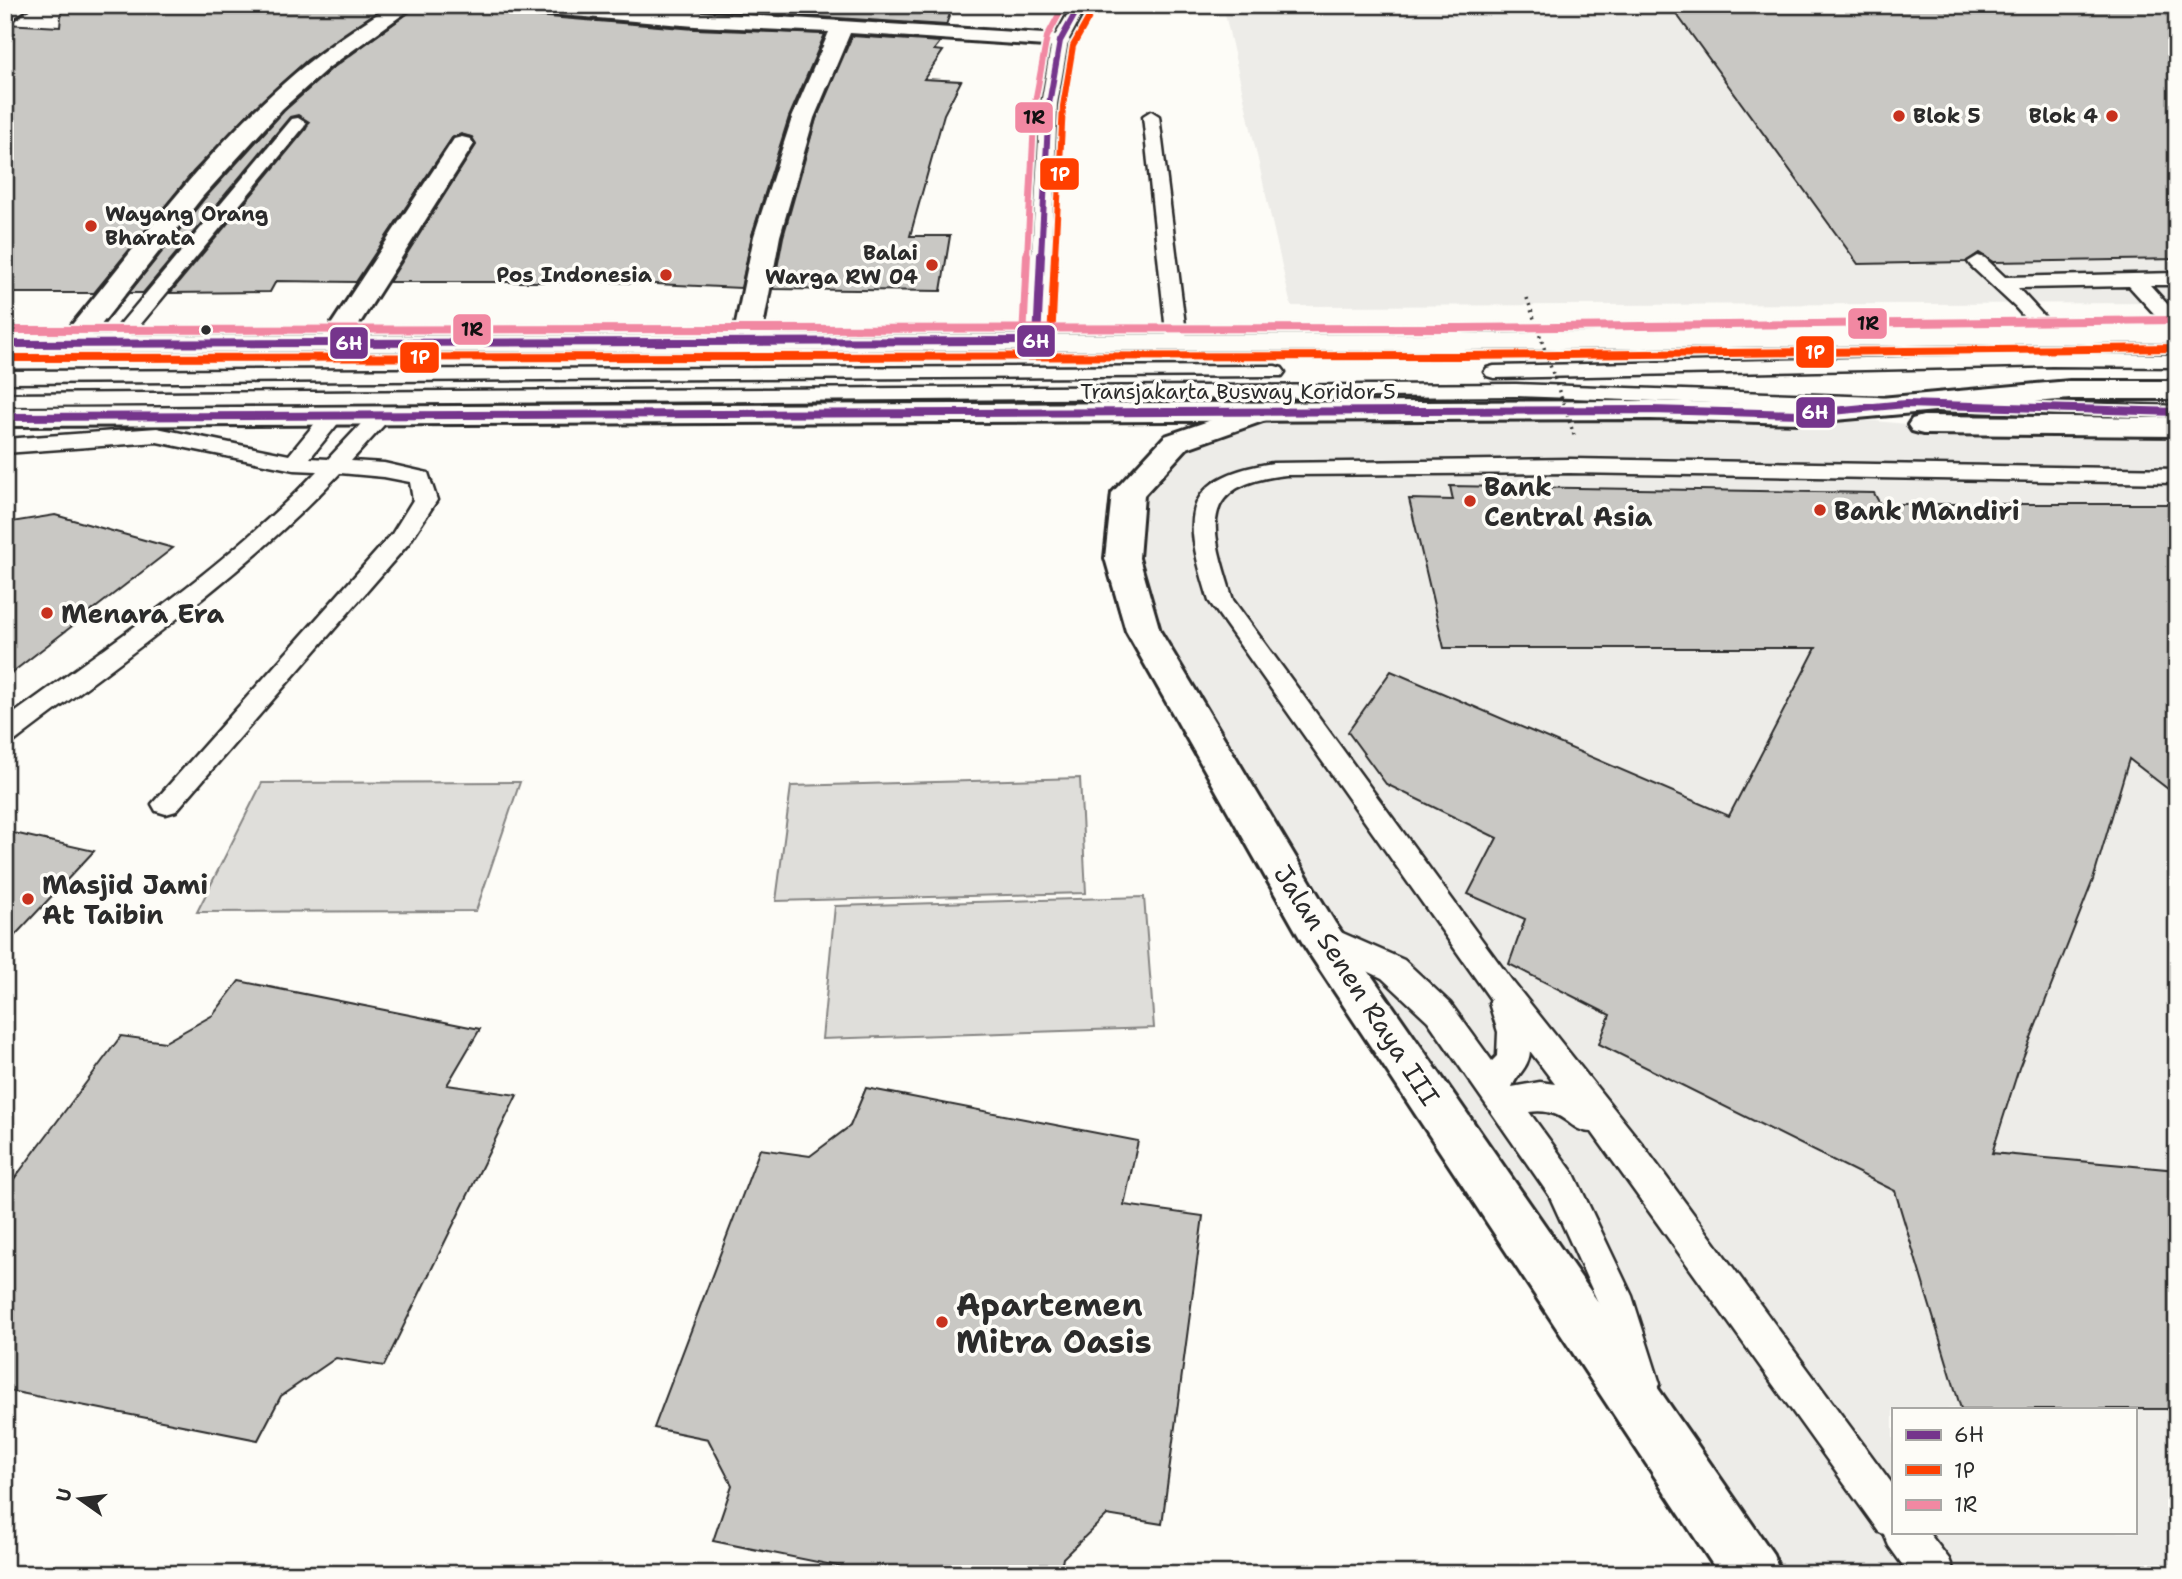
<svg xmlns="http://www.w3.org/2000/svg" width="2182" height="1579" font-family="'Shantell Sans',sans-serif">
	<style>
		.built { fill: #edece8; fill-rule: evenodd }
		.green { fill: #dfdeda; stroke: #858482; stroke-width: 2 }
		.building { fill: #c9c8c4; stroke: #2b2b2b; stroke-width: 2 }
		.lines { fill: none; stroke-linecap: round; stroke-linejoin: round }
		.service-casing { stroke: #2b2b2b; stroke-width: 5 }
		.minor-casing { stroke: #2b2b2b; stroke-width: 6 }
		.tertiary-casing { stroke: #2b2b2b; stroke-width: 6 }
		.primary-casing { stroke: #2b2b2b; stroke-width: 6 }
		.service { fill: #fdfcf7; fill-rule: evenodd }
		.minor { fill: #fdfcf7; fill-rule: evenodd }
		.tertiary { fill: #fdfcf7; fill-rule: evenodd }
		.primary { fill: #fdfcf7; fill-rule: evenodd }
		.path-bridge { stroke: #2b2b2b; stroke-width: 3.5; stroke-dasharray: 2 4.5; stroke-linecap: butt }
		.bus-1-far1-casing { stroke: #fdfcf7; stroke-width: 10 }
		.bus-1-casing { stroke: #fdfcf7; stroke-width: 12 }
		.bus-2-far1-casing { stroke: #fdfcf7; stroke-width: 10 }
		.bus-2-casing { stroke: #fdfcf7; stroke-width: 12 }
		.bus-3-far1-casing { stroke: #fdfcf7; stroke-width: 10 }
		.bus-3-casing { stroke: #fdfcf7; stroke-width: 12 }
		.bus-1-far1 { stroke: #75358c; stroke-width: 6 }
		.bus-1 { stroke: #75358c; stroke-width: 8 }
		.bus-2-far1 { stroke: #ff3f00; stroke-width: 6 }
		.bus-2 { stroke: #ff3f00; stroke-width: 8 }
		.bus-3-far1 { stroke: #f188a2; stroke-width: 6 }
		.bus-3 { stroke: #f188a2; stroke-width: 8 }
		.poi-dot { fill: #c8321e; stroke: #fdfcf7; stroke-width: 2.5 }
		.bus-dot { fill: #2b2b2b; stroke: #fdfcf7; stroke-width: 2.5 }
		.labels { text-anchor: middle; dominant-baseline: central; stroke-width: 7; stroke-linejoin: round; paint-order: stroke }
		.far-poi-label { font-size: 21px; font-weight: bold; fill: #2b2b2b; stroke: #fdfcf7; text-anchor: end }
		.far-street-label { font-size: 21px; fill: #2b2b2b; stroke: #fdfcf7 }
		.poi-label { font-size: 26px; font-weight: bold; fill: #2b2b2b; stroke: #fdfcf7; text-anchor: start }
		.street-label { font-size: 26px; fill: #2b2b2b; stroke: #fdfcf7 }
		.near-poi-label { font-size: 32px; font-weight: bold; fill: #2b2b2b; stroke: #fdfcf7; text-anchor: start }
		.line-badge { stroke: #fdfcf7; stroke-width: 2.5 }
		.badge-label { font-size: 19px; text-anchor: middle; font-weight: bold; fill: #fff }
		.pale-badge-label { font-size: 19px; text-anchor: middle; font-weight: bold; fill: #111 }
	</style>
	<rect width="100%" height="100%" fill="#fdfcf7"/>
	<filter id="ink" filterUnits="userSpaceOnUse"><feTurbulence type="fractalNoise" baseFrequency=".0143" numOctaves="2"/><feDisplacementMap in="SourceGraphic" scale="14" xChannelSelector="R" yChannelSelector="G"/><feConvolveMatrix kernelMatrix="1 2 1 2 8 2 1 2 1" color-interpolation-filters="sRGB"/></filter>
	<g filter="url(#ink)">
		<!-- built -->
		<g class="built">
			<path d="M1223 5H2177V303L1291 306Z"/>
			<path d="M1255 414H1802L1917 425 2177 427V1574H1753L1143 631 1128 493 1176 442ZM1893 1409H2135V1532H1893Z"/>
		</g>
		<!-- green -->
		<g class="green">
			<path d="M1080 778 1086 893 776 901 791 786Z"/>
			<path d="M520 782 476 911 197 912 262 783Z"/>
			<path d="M1144 897 1154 1028 822 1039 835 906Z"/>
		</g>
		<!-- building -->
		<g class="building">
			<path d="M62 5H387L307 60 251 111 193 172 94 293H5V24L60 27Z"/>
			<path d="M419 5H467L504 9 512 14 695 29 825 34 789 117 752 235 741 288 612 282H389L476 145 472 137 461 134 452 138 356 282 276 281 270 292 170 293 306 129 309 122 298 115 290 117 143 293H129L205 198 284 111 330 70Z"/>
			<path d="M634 5H953L946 25Z"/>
			<path d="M1670 5H2177V259L1993 262 1979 253 1966 262 1858 264Z"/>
			<path d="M852 36 940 42 934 50 943 51 924 79 961 81 944 114 910 236H950L941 291 773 289 783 237 816 119Z"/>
			<path d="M1450 486 1874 493 1880 504H2177V796L2129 759 2093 880 2019 1068 1992 1153 2177 1170V1409H1961L1895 1191 1599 1044 1610 1015 1509 964 1525 919 1468 894 1497 838 1386 784 1348 732 1391 671 1729 816 1816 648H1444L1409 499 1453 500Z"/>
			<path d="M55 515 173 548 5 678V523Z"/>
			<path d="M5 831 94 851 5 946Z"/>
			<path d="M239 981 480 1029 447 1085 517 1095 384 1366 336 1358 281 1396 258 1440 5 1390V1191L121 1036 165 1042 213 1015Z"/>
			<path d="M866 1088 1138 1141 1124 1205 1203 1216 1162 1524 1107 1515 1063 1558 1060 1574H877L713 1541 732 1485 708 1439 654 1428 760 1149 810 1156 850 1126Z"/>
		</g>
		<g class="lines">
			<!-- service casing -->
			<g class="service-casing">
				<g id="service">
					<path d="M1073 5H1087L1068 41 1057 104 1047 341 1044 345H1030L1027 341 1041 104 1052 41Z"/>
					<path d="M1151 111 1159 116 1187 341 1184 345H1170L1167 341 1143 116Z"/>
					<path d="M298 118 306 123 304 127 121 348H107L104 344 107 340 292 119Z"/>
					<path d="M1978 256 1985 258 2005 277 2177 273V285H2150L2177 315V333L2170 331 2129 286 2018 288 2060 334 2057 338H2043L2016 308 1971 266 1968 262Z"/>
					<path d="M2052 354 2177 355V367L2052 366 1494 378 1487 376 1484 372 1487 368 1494 366Z"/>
					<path d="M1275 366 1282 368 1285 372 1282 376 5 383V371Z"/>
					<path d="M1516 384 1877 397 1885 398 1888 403 1885 408 1877 409 1516 396 5 406V394Z"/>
					<path d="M1942 400 2177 406V418L1934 411 1931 406 1934 401Z"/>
					<path d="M382 409 390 410 393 415 351 461 384 463 428 473 437 500 409 543 176 811 166 814 156 811 152 804 392 534 413 500 410 482 384 477 340 473C244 576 126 656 15 741L5 743V720C112 642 225 568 317 471L294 470 157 442 5 453V439L157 428 289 455 325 411H341L344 416 310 458 328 459 374 410Z"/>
					<path d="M1570 459 2177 469V483L1570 473 1286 475C1193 485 1212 532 1233 600L1512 981 1642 1144 1893 1485V1532H1928L1949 1559 1955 1574H1909L1889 1546 1884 1534 1879 1532 1592 1132C1567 1132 1567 1107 1529 1112L1574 1174 1632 1296 1660 1384 1654 1397 1641 1403 1628 1397 1601 1309 1549 1195 1492 1113 1428 1021 1382 978 1311 944 1307 936 1311 928 1322 924 1404 960 1450 1003 1492 1061 1497 1056 1498 1032 1489 1003 1491 1000 1209 601C1185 523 1174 478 1273 463ZM1530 1051 1555 1084 1540 1082 1512 1087C1517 1074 1529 1068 1530 1051Z"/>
				</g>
			</g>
			<!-- minor casing -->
			<g class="minor-casing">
				<g id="minor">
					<path d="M31 5 12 19 5 21 7 5Z"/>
					<path d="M392 5H416L328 68 282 109 203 196 81 350 71 352 61 350 57 344 61 338C133 252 199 158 283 84 316 54 353 29 392 5Z"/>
					<path d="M502 5H589L1060 35 1067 37 1070 41 1067 45 1060 47 850 33 814 118 780 236 760 343 756 349 746 351 736 349 732 343 754 236 792 118 829 32 695 26 512 11Z"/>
					<path d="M462 137 470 139 474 144 347 343 343 349 333 351 323 349 319 343 454 139Z"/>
				</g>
			</g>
			<!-- tertiary casing -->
			<g class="tertiary-casing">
				<path id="tertiary" d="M1255 405 1266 408 1270 414 1266 420 1187 448 1144 495 1139 558 1160 631 1335 923 1773 1554 1781 1574H1719L1305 947 1126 631 1105 558 1112 493 1165 436Z"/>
			</g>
			<!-- primary casing -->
			<g class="primary-casing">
				<g id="primary">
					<path d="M1990 326H2177V342L1460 350 5 352V336L1460 334Z"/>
					<path d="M2070 381H2177V399H2070L1802 423 1651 419 5 426V408L1651 401 1802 405Z"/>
					<path d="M1923 416 2177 418V436L1923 434 1912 431 1908 425 1912 419Z"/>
				</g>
			</g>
			<!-- service -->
			<use href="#service" class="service"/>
			<!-- minor -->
			<use href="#minor" class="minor"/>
			<!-- tertiary -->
			<use href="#tertiary" class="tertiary"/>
			<!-- primary -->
			<use href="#primary" class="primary"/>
			<!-- path-bridge -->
			<path class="path-bridge" d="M1527 298 1575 438"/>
			<!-- bus-1-far1 casing -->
			<g class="bus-1-far1-casing">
				<path id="bus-1-far1" d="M1041 256 1049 104 1060 41 1080 5"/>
			</g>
			<!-- bus-1 casing -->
			<g class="bus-1-casing">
				<g id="bus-1">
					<path d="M5 344 1037 341 1041 255"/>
					<path d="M5 417 1651 410 1802 414 1905 404 2177 412"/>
				</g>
			</g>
			<!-- bus-2-far1 casing -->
			<g class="bus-2-far1-casing">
				<path id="bus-2-far1" d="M1055 256 1063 106 1073 46 1092 12"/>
			</g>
			<!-- bus-2 casing -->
			<g class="bus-2-casing">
				<g id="bus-2">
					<path d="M1051 342 1055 255"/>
					<path d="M5 358 1460 356 2177 348"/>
				</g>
			</g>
			<!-- bus-3-far1 casing -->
			<g class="bus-3-far1-casing">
				<path id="bus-3-far1" d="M1027 256 1035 102 1047 37 1064 5"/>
			</g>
			<!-- bus-3 casing -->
			<g class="bus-3-casing">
				<g id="bus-3">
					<path d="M5 330 1460 328 2177 320"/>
					<path d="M1023 340 1027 255"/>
				</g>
			</g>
			<!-- bus-1-far1 -->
			<use href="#bus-1-far1" class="bus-1-far1"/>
			<!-- bus-1 -->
			<use href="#bus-1" class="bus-1"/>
			<!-- bus-2-far1 -->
			<use href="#bus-2-far1" class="bus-2-far1"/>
			<!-- bus-2 -->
			<use href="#bus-2" class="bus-2"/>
			<!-- bus-3-far1 -->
			<use href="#bus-3-far1" class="bus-3-far1"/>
			<!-- bus-3 -->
			<use href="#bus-3" class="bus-3"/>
		</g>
	</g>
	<!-- markers -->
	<g class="poi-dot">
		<circle cx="1899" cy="116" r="7"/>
		<circle cx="2112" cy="116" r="7"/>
		<circle cx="91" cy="226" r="7"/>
		<circle cx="932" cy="265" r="7"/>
		<circle cx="666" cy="275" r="7"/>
		<circle cx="1470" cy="501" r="7"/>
		<circle cx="1820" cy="510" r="7"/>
		<circle cx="47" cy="613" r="7"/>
		<circle cx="28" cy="899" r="7"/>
		<circle cx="942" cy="1322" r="7"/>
	</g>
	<circle class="bus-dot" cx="206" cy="330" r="6"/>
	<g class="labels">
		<!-- far-poi labels -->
		<g class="far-poi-label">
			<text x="1913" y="116" text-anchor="start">Blok 5</text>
			<text x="2098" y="116">Blok 4</text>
			<text x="105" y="214" text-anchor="start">Wayang Orang<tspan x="105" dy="24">Bharata</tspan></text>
			<text x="918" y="253">Balai<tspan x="918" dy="24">Warga RW 04</tspan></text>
			<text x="652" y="275">Pos Indonesia</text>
		</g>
		<!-- far-street labels -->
		<g class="far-street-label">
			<text x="1238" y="392">Transjakarta Busway Koridor 5</text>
		</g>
		<!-- poi labels -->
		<g class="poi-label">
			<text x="1484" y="486">Bank<tspan x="1484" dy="30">Central Asia</tspan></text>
			<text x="1834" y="510">Bank Mandiri</text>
			<text x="61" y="613">Menara Era</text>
			<text x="42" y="884">Masjid Jami<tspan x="42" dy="30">At Taibin</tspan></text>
		</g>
		<!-- street labels -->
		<g class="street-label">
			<text transform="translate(1357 985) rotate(57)">Jalan Senen Raya III</text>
		</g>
		<!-- near-poi labels -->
		<g class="near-poi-label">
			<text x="956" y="1304">Apartemen<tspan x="956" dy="37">Mitra Oasis</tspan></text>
		</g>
	</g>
	<g class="line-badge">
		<rect x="1014" y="101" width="40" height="33" rx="7" fill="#f188a2"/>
		<rect x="1039" y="157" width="41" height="34" rx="7" fill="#ff3f00"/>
		<rect x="1847" y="307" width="41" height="33" rx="7" fill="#f188a2"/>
		<rect x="452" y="313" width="40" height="33" rx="7" fill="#f188a2"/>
		<rect x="1016" y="324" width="40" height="34" rx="7" fill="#75358c"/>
		<rect x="329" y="326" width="40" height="34" rx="7" fill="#75358c"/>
		<rect x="1795" y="335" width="40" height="34" rx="7" fill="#ff3f00"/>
		<rect x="399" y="341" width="41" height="33" rx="7" fill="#ff3f00"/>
		<rect x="1795" y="396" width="41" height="33" rx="7" fill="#75358c"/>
	</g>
	<g class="badge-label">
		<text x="1060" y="181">1P</text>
		<text x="1036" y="348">6H</text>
		<text x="349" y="350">6H</text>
		<text x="1815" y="359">1P</text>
		<text x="420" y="364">1P</text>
		<text x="1815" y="419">6H</text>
	</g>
	<g class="pale-badge-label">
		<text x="1034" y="124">1R</text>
		<text x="1868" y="330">1R</text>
		<text x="472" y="336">1R</text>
	</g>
	<!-- margin -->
	<rect width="2182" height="1579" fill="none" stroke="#fdfcf7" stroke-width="28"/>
	<rect x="14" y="14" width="2154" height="1551" fill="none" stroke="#2b2b2b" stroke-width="2.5" filter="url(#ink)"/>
	<!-- legend -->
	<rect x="1892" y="1408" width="245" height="126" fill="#fdfcf7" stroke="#a9a8a5" stroke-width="2"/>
	<rect x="1906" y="1430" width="35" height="10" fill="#75358c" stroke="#a9a8a5" stroke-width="2"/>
	<text x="1954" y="1442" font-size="21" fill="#2b2b2b">6H</text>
	<rect x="1906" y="1465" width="35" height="10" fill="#ff3f00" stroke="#a9a8a5" stroke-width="2"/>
	<text x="1954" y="1478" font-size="21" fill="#2b2b2b">1P</text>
	<rect x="1906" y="1500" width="35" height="10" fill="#f188a2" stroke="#a9a8a5" stroke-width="2"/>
	<text x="1954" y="1512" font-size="21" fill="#2b2b2b">1R</text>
	<!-- north arrow -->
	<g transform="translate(80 1499) rotate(284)" stroke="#fdfcf7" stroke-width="5" paint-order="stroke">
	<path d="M0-5L12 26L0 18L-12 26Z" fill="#2b2b2b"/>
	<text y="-10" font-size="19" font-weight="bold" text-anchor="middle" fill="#2b2b2b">U</text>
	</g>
</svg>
